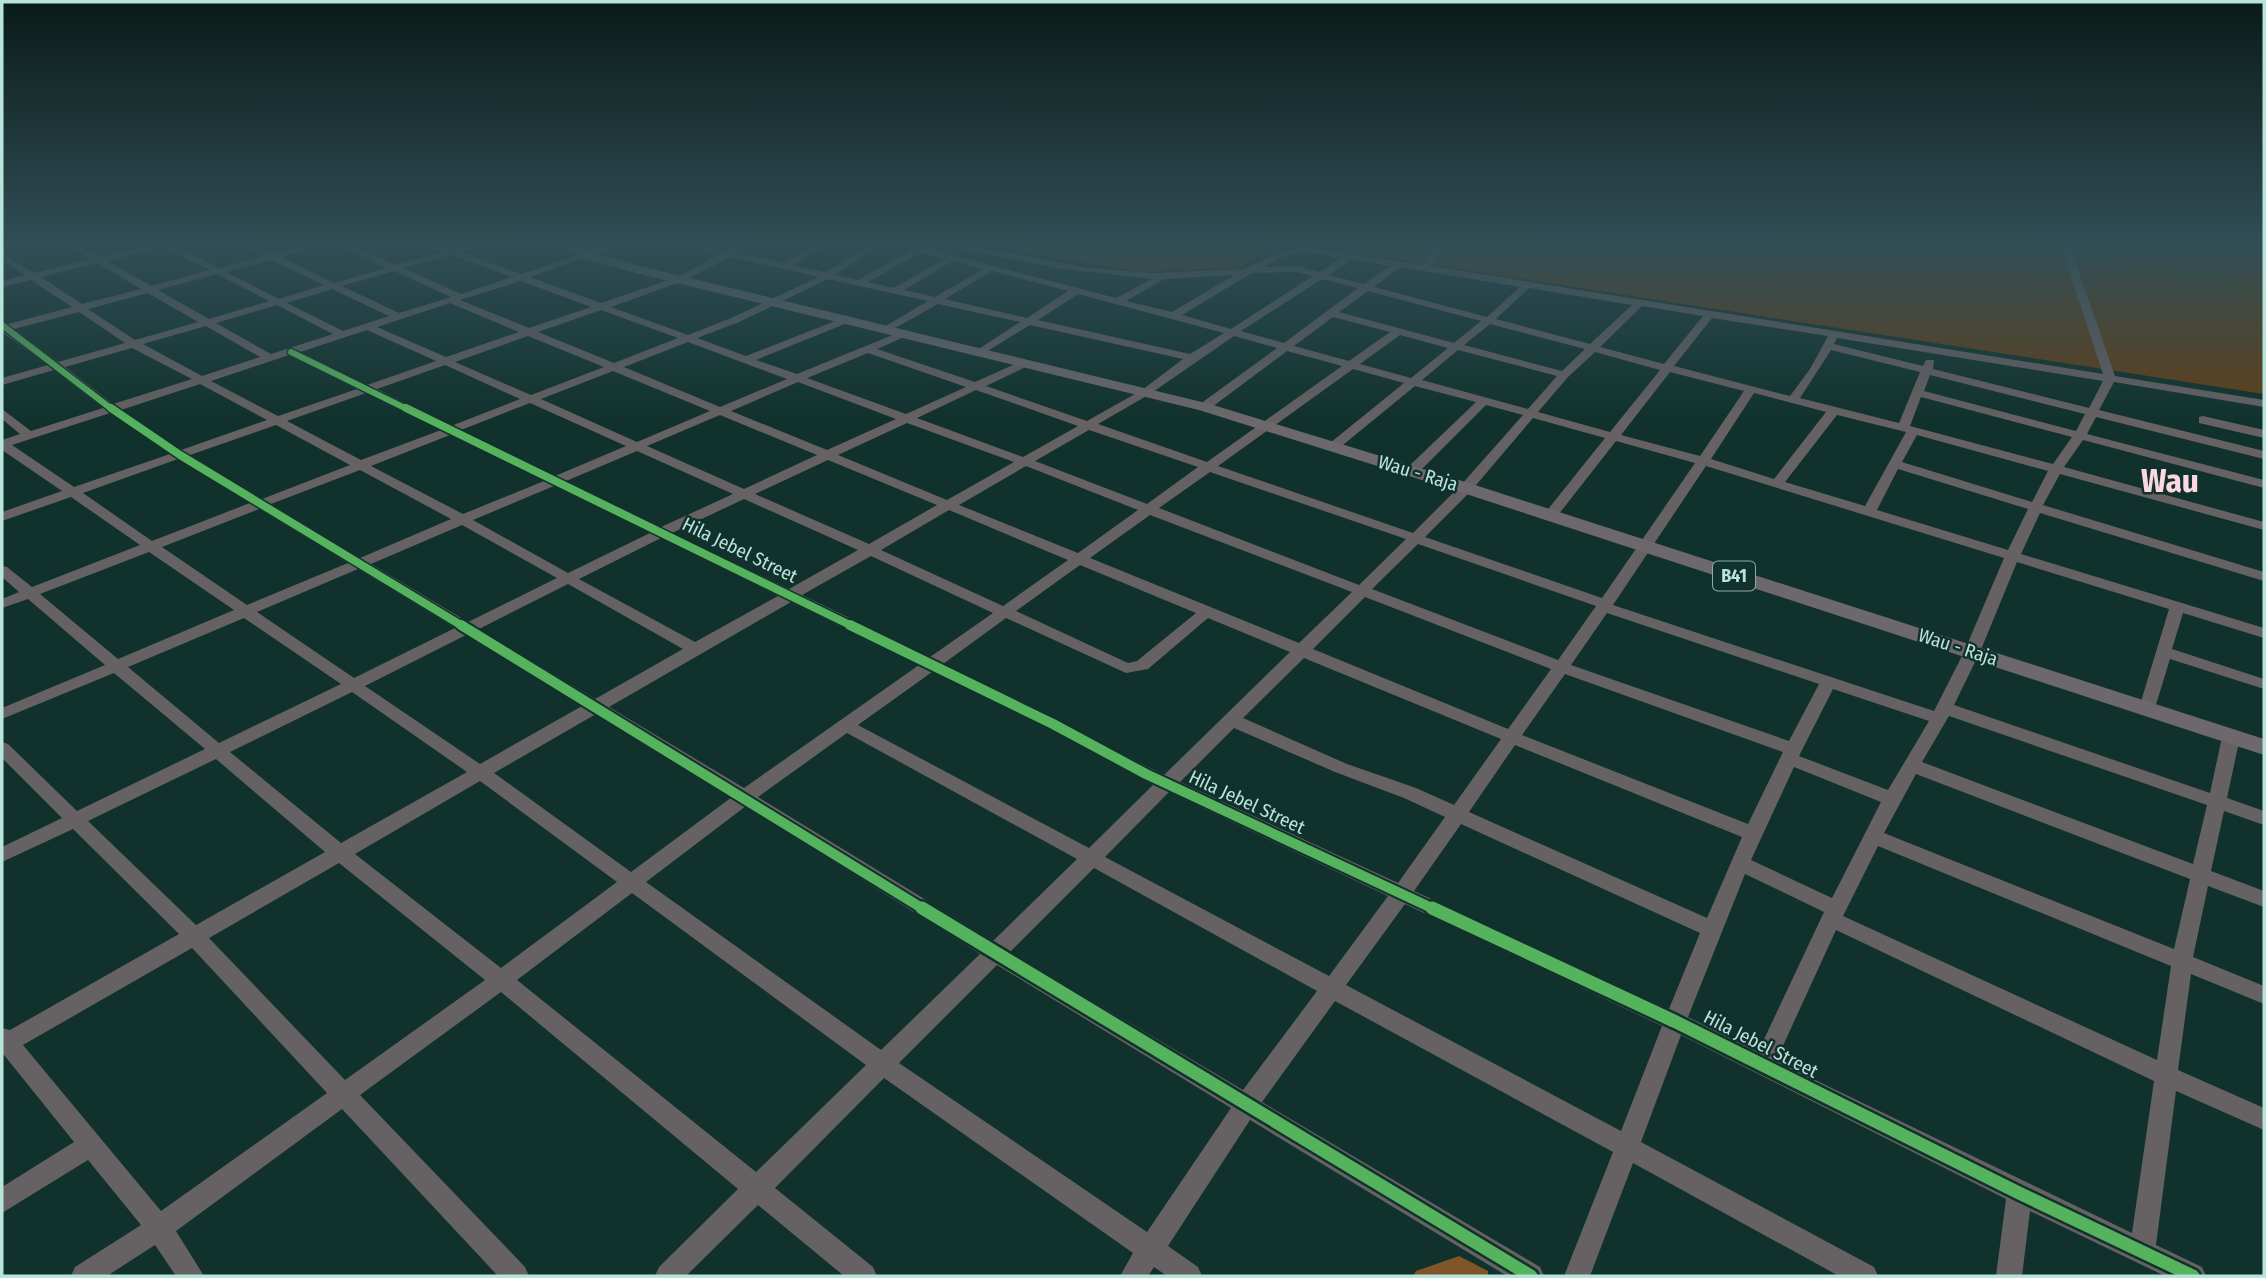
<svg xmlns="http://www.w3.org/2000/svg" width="2266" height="1278" font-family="'Fira Sans Condensed',sans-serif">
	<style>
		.green { fill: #613f18 }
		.forest { fill: #805528 }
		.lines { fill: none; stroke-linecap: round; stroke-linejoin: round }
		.stream { stroke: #485a15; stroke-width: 2.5 }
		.minor { fill: #666163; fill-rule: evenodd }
		.major { fill: #6d686c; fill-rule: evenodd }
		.cycleway-far3-casing { stroke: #12312c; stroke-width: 9 }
		.cycleway-far2-casing { stroke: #12312c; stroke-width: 11 }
		.cycleway-far1-casing { stroke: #12312c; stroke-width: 14 }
		.cycleway-casing { stroke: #12312c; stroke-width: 18 }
		.cycleway-far3 { stroke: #56b35d; stroke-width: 6 }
		.cycleway-far2 { stroke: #56b35d; stroke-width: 8 }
		.cycleway-far1 { stroke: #56b35d; stroke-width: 10 }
		.cycleway { stroke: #56b35d; stroke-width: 13 }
		.labels { text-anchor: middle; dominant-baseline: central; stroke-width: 5; stroke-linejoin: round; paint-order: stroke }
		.shield { fill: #12312c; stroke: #86aea6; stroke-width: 2 }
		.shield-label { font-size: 18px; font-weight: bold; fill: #b7e4db }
		.street-label { font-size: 19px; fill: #b7e4db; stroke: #12312c }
		.town-label { font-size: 33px; font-weight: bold; fill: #fcd9e2; stroke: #12312c }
	</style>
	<rect width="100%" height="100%" fill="#10312c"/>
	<!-- green -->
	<g class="green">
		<path d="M968 243H1275L1241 268 1140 272Z"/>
		<path d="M1290 243H2204L2264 250V394Z"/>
	</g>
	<!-- forest -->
	<path class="forest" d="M1459 1256 1488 1271V1276H1413L1416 1271Z"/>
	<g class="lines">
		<!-- stream -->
		<g class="stream">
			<path d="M1785 243 1827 247 1869 243"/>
			<path d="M1993 243 2215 279 2264 294"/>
		</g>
		<!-- minor -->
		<g class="minor">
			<path d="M8 243H24L2 250V244Z"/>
			<path d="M65 243H75L100 257 158 243H172L219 268 263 256 240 243H251L273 253 312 243H326L281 257 334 283 386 268 335 243H346L396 265 442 252 423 243C433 243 441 248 451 249 461 249 474 243 485 243L460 252 521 274 614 243H626L530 277 601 303 677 277 721 254 679 243C695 243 710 250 726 250 735 250 743 243 754 243L738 253 785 263 819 243H829L794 265 825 272 874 243H884L835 275 858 280 911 250 891 243 921 247 940 243H960L1088 268 1153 273 1243 269 1285 250 1304 246 1422 265 1438 243H1446L1431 266 2103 374 2060 243H2069L2115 376 2264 400V407L2114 382 2099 410 2264 451V459L2096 417 2087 434 2264 480V488L2083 440 2064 467 2264 522V530L2060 474 2043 505 2264 572V581L2040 513 2021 554 2264 628V638L2183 613 2172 649 2264 679V689L2170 659 2155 708 2153 712H2141L2139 708 2169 609 2017 562 1980 652 1954 705 2210 793 2222 737 2225 733H2237L2240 737 2227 798 2264 811V825L2224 811 2211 871 2264 891V907L2208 886 2193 957 2264 986V1004L2191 974 2178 1070 2264 1108V1130L2176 1091 2156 1245 2202 1267 2206 1276H2165L2030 1211 2022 1276H1996L2006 1199 1681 1035 1641 1142 1874 1267 1878 1276H1839L1633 1163 1590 1276H1564L1613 1152 1335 1001 1262 1102 1540 1267 1544 1276H1507L1250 1120 1168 1246 1198 1267 1202 1276H1167L1154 1267 1148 1276H1120L1133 1253 884 1078 775 1188 873 1267 877 1276H844L758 1205 686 1276H655L659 1267 738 1189 501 992 360 1095 525 1267 529 1276H498L342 1109 176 1231 204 1276H176L155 1245 107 1276H71L75 1267 141 1225 88 1160 2 1213V1187L74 1142 4 1055 2 1056V1028L10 1030 179 934 73 829 2 862V847L62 818 2 758V742L8 744 77 811 205 749 114 673 2 719V708L105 665 28 599 2 608V599L19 592 2 577V566L7 567 32 587 140 545 71 497 2 521V512L62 491 2 450V440L20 434 2 419V409L31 431 103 408 54 370 2 385V378L48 365 2 332V322L8 324 72 307 31 280 2 287V281L25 275 2 260V253L34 273 91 259ZM163 247 209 270 151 286 107 261ZM943 248H957L1056 268 1152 279 1116 298 931 250ZM1304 252 1342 258 1319 272 1297 266 1264 267 1285 256ZM920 253 944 259 894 288 868 282ZM451 255 512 277 461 294 404 268ZM731 257 819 277 731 318 688 335 611 307 683 281ZM1352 259 1390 266 1364 284 1329 275ZM271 260 324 285 279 299 226 272ZM953 261 983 269 935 297 904 290ZM97 263 141 289 82 304 41 277ZM1400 267 1520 287 1487 317 1374 287ZM394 271 451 297 399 313 342 286ZM992 271 1068 291 1027 318 945 299ZM1297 272 1313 276 1231 329 1182 315 1252 273ZM217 274 269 301 209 319 158 290ZM1234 275 1172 312 1126 301 1164 279ZM828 279 928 301 884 327V331L888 332 938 304 1020 322 977 350 976 352 981 355 1030 325 1183 359 1142 390 1087 421 986 386 1030 365V361H1022L975 382 877 349 909 335V331L905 330 797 374 756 360 852 321V317L848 316 746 356 697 338 739 322ZM1322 279 1358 288 1284 343 1241 331ZM521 281 591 307 529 328 460 300ZM1529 288 1632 305 1590 344 1496 319ZM332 289 389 316 343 331 287 303ZM1368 291 1481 321 1454 343 1339 312ZM148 293 198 322 135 340 88 309ZM1078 294 1224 333 1190 354 1038 320ZM450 303 519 332 446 357 377 327ZM277 305 333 334 271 354 216 323ZM1642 306 1703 316 1664 364 1600 347ZM601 310 678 338 614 363 538 332ZM79 312 125 343 58 362 14 329ZM1333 317 1390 332 1349 361 1294 346ZM1712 318 1828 336 1810 369 1790 396 1674 366ZM1490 324 1585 349 1562 371 1464 345ZM206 326 260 357 202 376 143 344ZM367 330 436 361 367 385 300 352ZM1400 335 1448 348 1411 378 1360 364ZM528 336 604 367 531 395 455 362ZM1234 336 1277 348 1200 404V410H1208L1287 351 1342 366 1207 462 1098 424 1150 394ZM1837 338 2103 381 2089 408 1933 369 1934 360H1926L1923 366 1834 344ZM688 342 787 379 720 407 624 367ZM132 348 192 379 113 404 65 367ZM1458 350 1557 376 1528 409 1422 380ZM1831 350 1920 372 1899 423 1800 398ZM1595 352 1660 370 1610 432 1538 412 1568 377ZM868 353 966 387 906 414 807 378ZM289 355 357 389 278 416 211 381ZM445 365 520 399 451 426 377 389ZM1353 369 1404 383 1330 443V449H1338L1415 386 1476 402 1407 468V474H1417L1486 405 1523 415 1461 485 1413 533 1218 466ZM613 371 710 411 637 442 541 399ZM1670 372 1744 391 1700 456 1621 435ZM1930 375 2085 414 2076 431 1924 391ZM798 382 896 419 827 450 731 411ZM200 384 267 420 181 450 121 410ZM976 390 1078 426 1023 457 917 418ZM366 393 441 430 361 460 287 421ZM1754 393 1826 412 1774 479 1711 459ZM1921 397 2072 437 2053 464 1910 426ZM530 403 626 446 555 476 461 430ZM110 413 170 454 74 487 12 445ZM720 415 817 455 744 489 647 446ZM1837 415 1906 432 1865 506 1785 482ZM1533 418 1605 438 1545 513 1543 516 1545 519H1555L1616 441 1695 463 1602 598 1425 537 1471 491ZM907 423 1014 462 947 500 838 455ZM276 425 350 465 262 499 190 455ZM1089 430 1198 467 1147 504 1035 461ZM450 435 544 481 463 514 371 466ZM1917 435 2048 471 2032 502 1902 462ZM637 451 733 494 661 527 566 481ZM178 459 250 503 152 541 83 493ZM828 460 937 505 869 544 755 494ZM1026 466 1138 510 1078 553 959 505ZM1706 466 2004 558 1964 652 1934 711 1613 605ZM1898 469 2028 509 2008 550 1877 510ZM360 470 451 519 360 558 271 504ZM1210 472 1406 539 1359 585 1159 508ZM554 486 650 533 568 573 473 520ZM744 499 858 550 789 589 672 533ZM259 509 348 563 247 605 162 547ZM949 510 1068 560 1003 606 881 550ZM1150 515 1352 592 1299 643 1090 558ZM462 525 557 578 468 622 371 564ZM661 538 778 596 695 642 579 579ZM1418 544 1596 606 1558 660 1372 589ZM149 552 234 610 118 659 40 594ZM871 556 993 613 930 657 802 595ZM1080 565 1196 613 1137 661 1128 663 1016 611ZM358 569 455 628 354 678 257 612ZM568 584 683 649 595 699 479 629ZM1365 597 1551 669 1508 729 1313 649ZM791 602 919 665 744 788 609 707ZM1607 613 1819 684 1789 741 1571 665ZM244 618 341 684 219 743 128 667ZM1006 618 1126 673 1148 669 1208 618 1290 652 1164 775 943 664ZM466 635 582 706 480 764 365 686ZM1304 658 1501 739 1454 805 1416 788 1347 764 1243 718ZM932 672 1047 728 1153 785 1089 848 858 725ZM1565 674 1783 752 1748 824 1522 735ZM1833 689 1929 721 1888 790 1799 756ZM352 692 467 772 341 843 230 752ZM596 714 732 797 631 872 494 773ZM1949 716 2207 805 2193 864 1922 762ZM1234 728 1335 772 1404 798 1445 817 1398 883 1180 782ZM847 733 1077 859 993 941 758 797ZM1515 745 1742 837 1707 918 1469 812ZM216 759 325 852 196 925 88 821ZM1794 767 1881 802 1832 898 1751 860ZM1916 774 2190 879 2174 949 1884 833ZM480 781 617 882 501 968 355 854ZM1169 792 1388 896 1329 976 1105 857ZM746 806 980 954 881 1050 646 882ZM1461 824 1700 933 1669 1009 1414 891ZM1878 846 2171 966 2157 1060 1843 916ZM339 863 485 980 345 1080 209 938ZM1094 868 1317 991 1243 1090 1010 952ZM1745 874 1824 912 1758 1052 1688 1017ZM632 893 866 1065 756 1172 517 980ZM1405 904 1662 1026 1621 1131 1346 985ZM1836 930 2154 1081 2132 1233 1776 1061ZM192 948 327 1093 161 1211 23 1045ZM997 965 1231 1108 1147 1232 899 1063Z"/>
			<path d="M2221 243 2264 244V250L2226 246Z"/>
			<path d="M2203 416 2264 430V438L2199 423V417Z"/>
		</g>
		<!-- major -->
		<path class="major" d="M554 243H570L593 253 640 266 1210 404 1472 484 2264 739V755L1460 492 1199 410 632 272 585 259Z"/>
		<!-- cycleway-far3 casing -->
		<g class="cycleway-far3-casing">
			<g id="cycleway-far3">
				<path d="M2 325 113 410"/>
				<path d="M291 352 409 410"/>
			</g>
		</g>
		<!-- cycleway-far2 casing -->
		<g class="cycleway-far2-casing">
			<g id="cycleway-far2">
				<path d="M111 408 180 455 464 627"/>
				<path d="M406 408 854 627"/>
			</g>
		</g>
		<!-- cycleway-far1 casing -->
		<g class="cycleway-far1-casing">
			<g id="cycleway-far1">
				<path d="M461 625 925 910"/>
				<path d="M850 625 1053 724 1146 774 1436 910"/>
			</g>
		</g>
		<!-- cycleway casing -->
		<g class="cycleway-casing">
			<g id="cycleway">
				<path d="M922 908 1531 1276"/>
				<path d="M1432 908 1676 1022 2019 1193 2193 1276"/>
			</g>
		</g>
		<!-- cycleway-far3 -->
		<use href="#cycleway-far3" class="cycleway-far3"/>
		<!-- cycleway-far2 -->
		<use href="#cycleway-far2" class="cycleway-far2"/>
		<!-- cycleway-far1 -->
		<use href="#cycleway-far1" class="cycleway-far1"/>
		<!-- cycleway -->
		<use href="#cycleway" class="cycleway"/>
	</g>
	<!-- sky -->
	<linearGradient id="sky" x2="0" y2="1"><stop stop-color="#091b18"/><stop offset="0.58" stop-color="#314e56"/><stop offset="1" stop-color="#314e56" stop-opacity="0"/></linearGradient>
	<rect width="2266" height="422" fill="url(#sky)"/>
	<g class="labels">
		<!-- shield labels -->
		<rect class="shield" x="1713" y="561.5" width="42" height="29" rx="5"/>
		<g class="shield-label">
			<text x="1734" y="576">B41</text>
		</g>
		<!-- street labels -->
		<g class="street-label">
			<text transform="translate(1418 473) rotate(17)">Wau - Raja</text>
			<text transform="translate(740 550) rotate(26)">Hila Jebel Street</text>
			<text transform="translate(1958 647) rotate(18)">Wau - Raja</text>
			<text transform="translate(1247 802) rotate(25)">Hila Jebel Street</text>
			<text transform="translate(1761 1044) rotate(27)">Hila Jebel Street</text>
		</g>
		<!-- town labels -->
		<g class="town-label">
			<text x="2170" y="481">Wau</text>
		</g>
	</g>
	<!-- border -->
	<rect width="2266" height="1278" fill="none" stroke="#b7e4db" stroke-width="7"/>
</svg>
